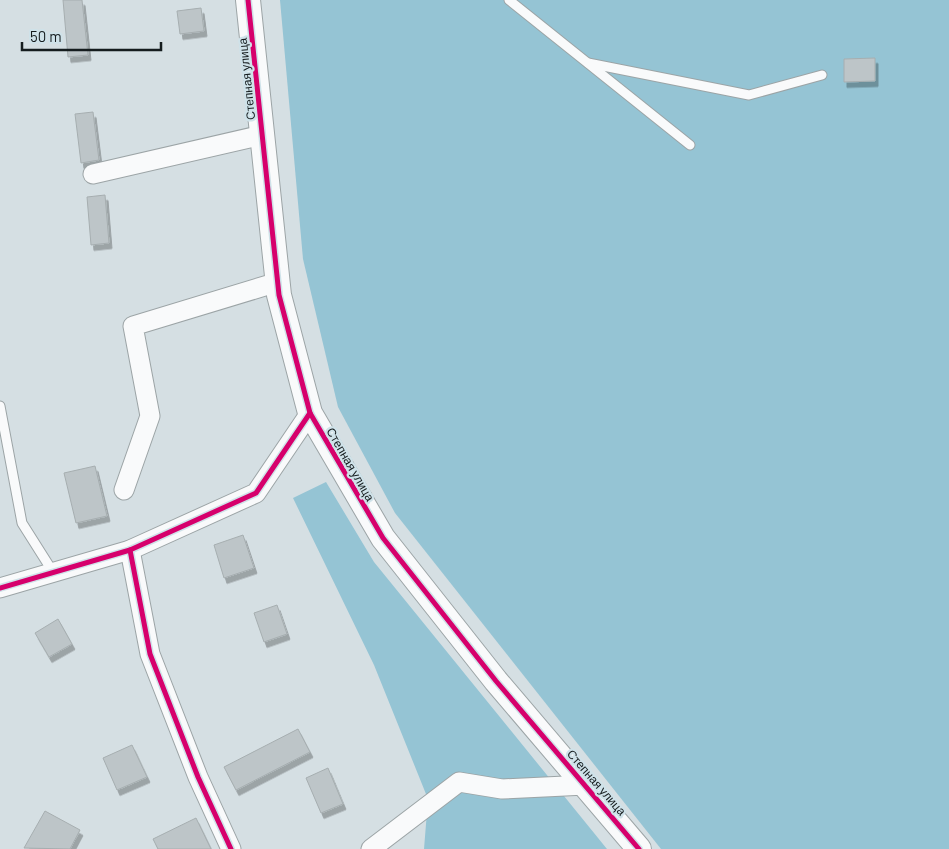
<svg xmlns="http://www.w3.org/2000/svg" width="949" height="849" font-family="Barlow,sans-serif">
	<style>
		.forest { fill: #95c4d4 }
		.building { fill: #bdc5c8; stroke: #a6aeb0; filter: url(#shadow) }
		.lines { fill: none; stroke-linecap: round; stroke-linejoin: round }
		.service-casing { stroke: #9ca4a6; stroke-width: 11 }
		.minor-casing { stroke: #9ca4a6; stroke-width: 21 }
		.tertiary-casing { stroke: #9ca4a6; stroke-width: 26 }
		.service { stroke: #f9fafb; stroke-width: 9 }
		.minor { stroke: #f9fafb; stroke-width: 19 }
		.tertiary { stroke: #f9fafb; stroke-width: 24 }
		.cycleway-casing { stroke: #cfe2e9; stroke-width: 8 }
		.cycleway { stroke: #d6006c; stroke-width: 5 }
		.labels { text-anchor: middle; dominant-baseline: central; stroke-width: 4.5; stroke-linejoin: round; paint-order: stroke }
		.street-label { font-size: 12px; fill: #151c1e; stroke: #cfe2e9 }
	</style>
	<defs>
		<filter id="shadow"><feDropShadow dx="3" dy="5.5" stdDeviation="0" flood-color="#0004"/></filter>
	</defs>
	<rect width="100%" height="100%" fill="#d5dfe3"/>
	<!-- forest -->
	<g class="forest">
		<path d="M280 0H949V849H661L395 513 338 407 303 259Z"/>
		<path d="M326 482 374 562 607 849H424L428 799 374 665 293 498Z"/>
	</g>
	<!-- building -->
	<g class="building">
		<path d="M63 0H82L88 55 68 57Z"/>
		<path d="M201 8 204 31 180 34 177 11Z"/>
		<path d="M875 58V81L844 82V59Z"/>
		<path d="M93 112 99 160 81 163 75 114Z"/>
		<path d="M105 195 109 243 91 245 87 197Z"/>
		<path d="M95 466 107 516 76 523 64 473Z"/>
		<path d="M243 535 254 568 224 578 214 545Z"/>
		<path d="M277 605 287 634 264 642 254 613Z"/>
		<path d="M58 619 72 644 49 657 35 633Z"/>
		<path d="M298 729 310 752 236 790 224 767Z"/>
		<path d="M132 745 147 777 117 790 103 758Z"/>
		<path d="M328 768 343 804 321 813 306 778Z"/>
		<path d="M45 811 80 830 70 849 24 848Z"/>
		<path d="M196 818 211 849H158L153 839Z"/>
	</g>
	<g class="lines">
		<!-- service casing -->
		<g class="service-casing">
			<g id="service">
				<path d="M509 0 690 145"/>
				<path d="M588 63 749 95 822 75"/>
				<path d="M0 406 22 523 53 572"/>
			</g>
		</g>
		<!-- minor casing -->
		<g class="minor-casing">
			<g id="minor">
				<path d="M93 174 262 135"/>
				<path d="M124 490 150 416 133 326 278 282"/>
				<path d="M130 550 150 654 198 777 231 849"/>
				<path d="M0 588 130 550 256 493 310 413"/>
				<path d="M371 849 459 782 502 789 586 785"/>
			</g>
		</g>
		<!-- tertiary casing -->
		<g class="tertiary-casing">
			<path id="tertiary" d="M248 0 279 295 310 413 383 538 496 681 639 849"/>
		</g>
		<!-- service -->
		<use href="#service" class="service"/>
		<!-- minor -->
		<use href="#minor" class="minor"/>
		<!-- tertiary -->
		<use href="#tertiary" class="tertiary"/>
		<!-- cycleway casing -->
		<g class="cycleway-casing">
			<g id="cycleway">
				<path d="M248 0 279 295 310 413 383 538 496 681 639 849"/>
				<path d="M130 550 150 654 198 777 231 849"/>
				<path d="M0 588 130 550 256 493 310 413"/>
			</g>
		</g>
		<!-- cycleway -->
		<use href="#cycleway" class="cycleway"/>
	</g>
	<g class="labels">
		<!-- street labels -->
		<g class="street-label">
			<text transform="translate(246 79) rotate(-96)">Степная улица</text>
			<text transform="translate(351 464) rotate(60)">Степная улица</text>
			<text transform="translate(597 782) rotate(49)">Степная улица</text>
		</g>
	</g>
	<!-- scale -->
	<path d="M22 42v8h139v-8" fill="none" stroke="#151c1e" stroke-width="2.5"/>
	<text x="30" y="42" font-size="15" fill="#151c1e" stroke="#cfe2e9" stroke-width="4" paint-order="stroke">50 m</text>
</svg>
